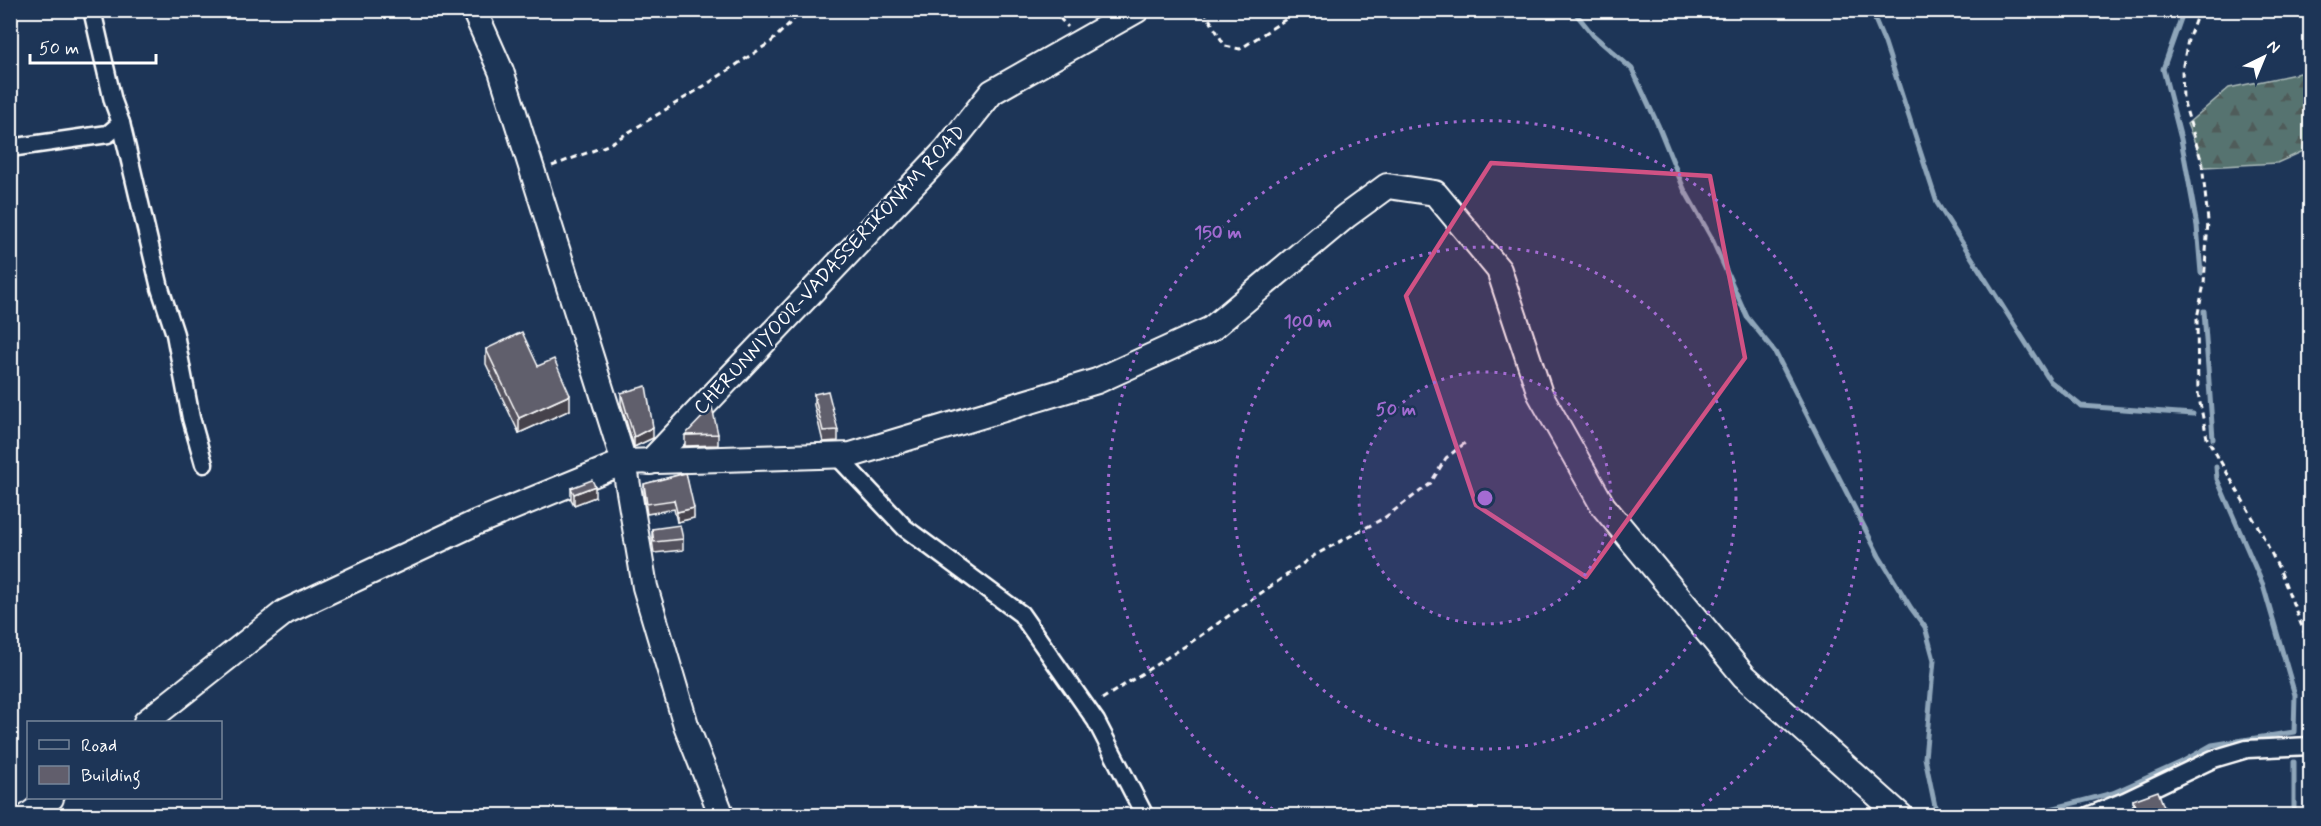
<svg xmlns="http://www.w3.org/2000/svg" width="2321" height="826" font-family="Mynerve,sans-serif">
	<style>
		.forest { fill: url(#forest-firs); stroke: #aab9b8; stroke-width: 1.5 }
		.lines { fill: none; stroke-linecap: round; stroke-linejoin: round }
		.stream { stroke: #8fa6ba; stroke-width: 5 }
		.street-casing { stroke: #fff; stroke-width: 21 }
		.secondary-casing { stroke: #fff; stroke-width: 28 }
		.path { stroke: #fff; stroke-width: 3; stroke-dasharray: 6 4.5; stroke-linecap: butt }
		.street { stroke: #1d3557; stroke-width: 16 }
		.secondary { stroke: #1d3557; stroke-width: 24 }
		.wall { fill: #53515d; stroke: #fff; stroke-width: 1.5 }
		.shaded-wall { fill: #44424c; stroke: #fff; stroke-width: 1.5 }
		.building { fill: #615e6c; stroke: #fff; stroke-width: 1.5 }
		.marked { fill: #d15284; fill-opacity: 0.2; stroke: #d15284; stroke-width: 4.5; stroke-linejoin: round }
		.ring { fill: none; stroke: #a36bd2; stroke-width: 3; stroke-dasharray: 3 6 }
		.labels { text-anchor: middle; dominant-baseline: central; stroke-width: 5; stroke-linejoin: round; paint-order: stroke }
		.street-label { font-size: 20px; fill: #fff; stroke: #1d3557 }
		.centre { fill: #a36bd2; stroke: #1d3557; stroke-width: 3 }
		.ring-label { font-size: 18px; text-anchor: middle; font-weight: bold; fill: #a36bd2; stroke: #1d3557; stroke-width: 5; stroke-linejoin: round; paint-order: stroke }
	</style>
	<defs>
		<pattern id="forest-firs" width="22" height="20" patternUnits="userSpaceOnUse" patternTransform="scale(1.5)"><rect width="22" height="20" fill="#567370"/><path d="M5 1l3.5 6h-7zM16 11l3.5 6h-7z" fill="#505c5a"/></pattern>
	</defs>
	<rect width="100%" height="100%" fill="#1d3557"/>
	<filter id="ink" filterUnits="userSpaceOnUse"><feTurbulence type="fractalNoise" baseFrequency=".0167" numOctaves="2"/><feDisplacementMap in="SourceGraphic" scale="12" xChannelSelector="R" yChannelSelector="G"/><feConvolveMatrix kernelMatrix="1 2 1 2 8 2 1 2 1" color-interpolation-filters="sRGB"/></filter>
	<g filter="url(#ink)">
		<!-- forest -->
		<path class="forest" d="M2310 71V148L2277 163 2205 167 2187 124 2229 88Z"/>
		<g class="lines">
			<!-- stream -->
			<g class="stream">
				<path d="M1573 10 1593 35 1632 69 1658 125 1684 189 1711 237 1747 317 1775 352 1879 556 1911 608 1925 627 1934 660 1925 758 1937 816"/>
				<path d="M1871 10 1885 43 1937 203 2050 381 2081 406 2193 414"/>
				<path d="M2184 10 2163 69 2181 139 2197 226 2201 273"/>
				<path d="M2204 311 2213 439"/>
				<path d="M2023 816 2113 793 2182 762 2212 745 2294 732 2295 695 2263 585 2217 479 2216 467"/>
				<path d="M2294 816V762"/>
			</g>
			<!-- street casing -->
			<g class="street-casing">
				<g id="street">
					<path d="M121 123 160 288 175 334 191 418 204 464"/>
					<path d="M10 148 108 134 121 123 113 101 92 10"/>
					<path d="M837 456 905 528 1021 614 1096 721 1145 816"/>
					<path d="M2088 816 2125 801 2213 759 2247 749 2310 746"/>
				</g>
			</g>
			<!-- secondary casing -->
			<g class="secondary-casing">
				<g id="secondary">
					<path d="M474 10 501 71 624 462 645 587 686 725 722 816"/>
					<path d="M650 462 946 150 992 92 1137 10"/>
					<path d="M146 722 285 612 475 523 624 462 851 455 1097 381 1211 329 1346 216 1387 186 1435 193 1499 270 1540 394 1603 506 1744 676 1901 816"/>
					<path d="M28 816 51 798"/>
				</g>
			</g>
			<!-- path -->
			<g class="path">
				<path d="M1052 10 1068 27"/>
				<path d="M1204 10 1225 46 1240 49 1300 10"/>
				<path d="M2199 10 2188 40 2182 70 2183 99 2202 163 2208 221 2204 284 2197 318 2198 393 2207 438 2261 532 2281 573 2310 647"/>
				<path d="M552 166 608 145 704 86 771 42 803 10"/>
				<path d="M1102 699 1190 643 1315 555 1384 518 1430 484 1446 458 1465 443"/>
			</g>
			<!-- street -->
			<use href="#street" class="street"/>
			<!-- secondary -->
			<use href="#secondary" class="secondary"/>
		</g>
		<!-- wall -->
		<g class="wall">
			<path d="M486 349 538 366 570 410 519 433 486 364Z"/>
			<path d="M621 393 653 438 634 447 621 404Z"/>
			<path d="M814 394 838 430V441L823 442 814 405Z"/>
			<path d="M718 434V445L685 446V435Z"/>
			<path d="M686 473 694 518 677 522 674 509 647 514 644 494V484Z"/>
			<path d="M571 488 595 497 574 505 571 499Z"/>
			<path d="M652 529 683 539V550L654 553 652 540Z"/>
			<path d="M2133 800 2165 816H2134L2133 810Z"/>
		</g>
		<!-- shaded-wall -->
		<g class="shaded-wall">
			<path d="M570 395V410L519 433V418Z"/>
			<path d="M653 427V438L634 447V437Z"/>
			<path d="M595 486V497L574 505V494Z"/>
			<path d="M694 508V518L677 522V512Z"/>
			<path d="M2165 810V816H2146Z"/>
		</g>
		<!-- building -->
		<g class="building">
			<path d="M522 332 538 366 554 359 570 395 519 418 486 349Z"/>
			<path d="M646 386 653 427 634 437 621 393Z"/>
			<path d="M828 391 838 430 823 431 814 394Z"/>
			<path d="M712 407 718 434 685 435Z"/>
			<path d="M686 473 694 508 677 512 674 500 647 504 644 484Z"/>
			<path d="M592 480 595 486 574 494 571 488Z"/>
			<path d="M680 525 683 539 654 542 652 529Z"/>
			<path d="M2158 791 2165 810 2146 816H2138L2133 800Z"/>
		</g>
	</g>
	<!-- marked area -->
	<path class="marked" d="M1491 163 1710 176 1745 358 1586 577 1476 505 1406 296Z"/>
	<!-- distance rings -->
	<circle cx="1485" cy="498" r="126" fill="#a36bd2" fill-opacity=".12"/>
	<g class="ring">
		<circle cx="1485" cy="498" r="126"/>
		<circle cx="1485" cy="498" r="251"/>
		<path d="M1280 814A377 377 0 1 1 1690 814"/>
	</g>
	<g class="labels">
		<!-- street labels -->
		<g class="street-label">
			<text transform="translate(830 270) rotate(-47)">CHERUNNIYOOR-VADASSERIKONAM ROAD</text>
		</g>
	</g>
	<circle cx="1485" cy="498" r="9" class="centre"/>
	<g class="ring-label">
		<text x="1218" y="238">150 m</text>
		<text x="1308" y="327">100 m</text>
		<text x="1396" y="415">50 m</text>
	</g>
	<!-- margin -->
	<rect width="2321" height="826" fill="none" stroke="#1d3557" stroke-width="36"/>
	<rect x="18" y="18" width="2285" height="790" fill="none" stroke="#fff" stroke-width="2" filter="url(#ink)"/>
	<!-- legend -->
	<rect x="27" y="721" width="195" height="78" fill="#1d3557" stroke="#77869a" stroke-width="1.5"/>
	<rect x="39" y="740" width="30" height="9" fill="#1d3557" stroke="#77869a" stroke-width="1.5"/>
	<text x="81" y="751" font-size="18" fill="#ffffff">Road</text>
	<rect x="39" y="766" width="30" height="18" fill="#615e6c" stroke="#77869a" stroke-width="1.5"/>
	<text x="81" y="781" font-size="18" fill="#ffffff">Building</text>
	<!-- north arrow -->
	<g transform="translate(2264 57) rotate(43)" stroke="#1d3557" stroke-width="4.5" paint-order="stroke">
	<path d="M0-4.5L10 22L0 15L-10 22Z" fill="#ffffff"/>
	<text y="-9" font-size="16" font-weight="bold" text-anchor="middle" fill="#ffffff">N</text>
	</g>
	<!-- scale -->
	<path d="M30 54v9h126v-9" fill="none" stroke="#ffffff" stroke-width="3"/>
	<text x="39" y="54" font-size="18" fill="#ffffff" stroke="#1d3557" stroke-width="4.5" paint-order="stroke">50 m</text>
</svg>
